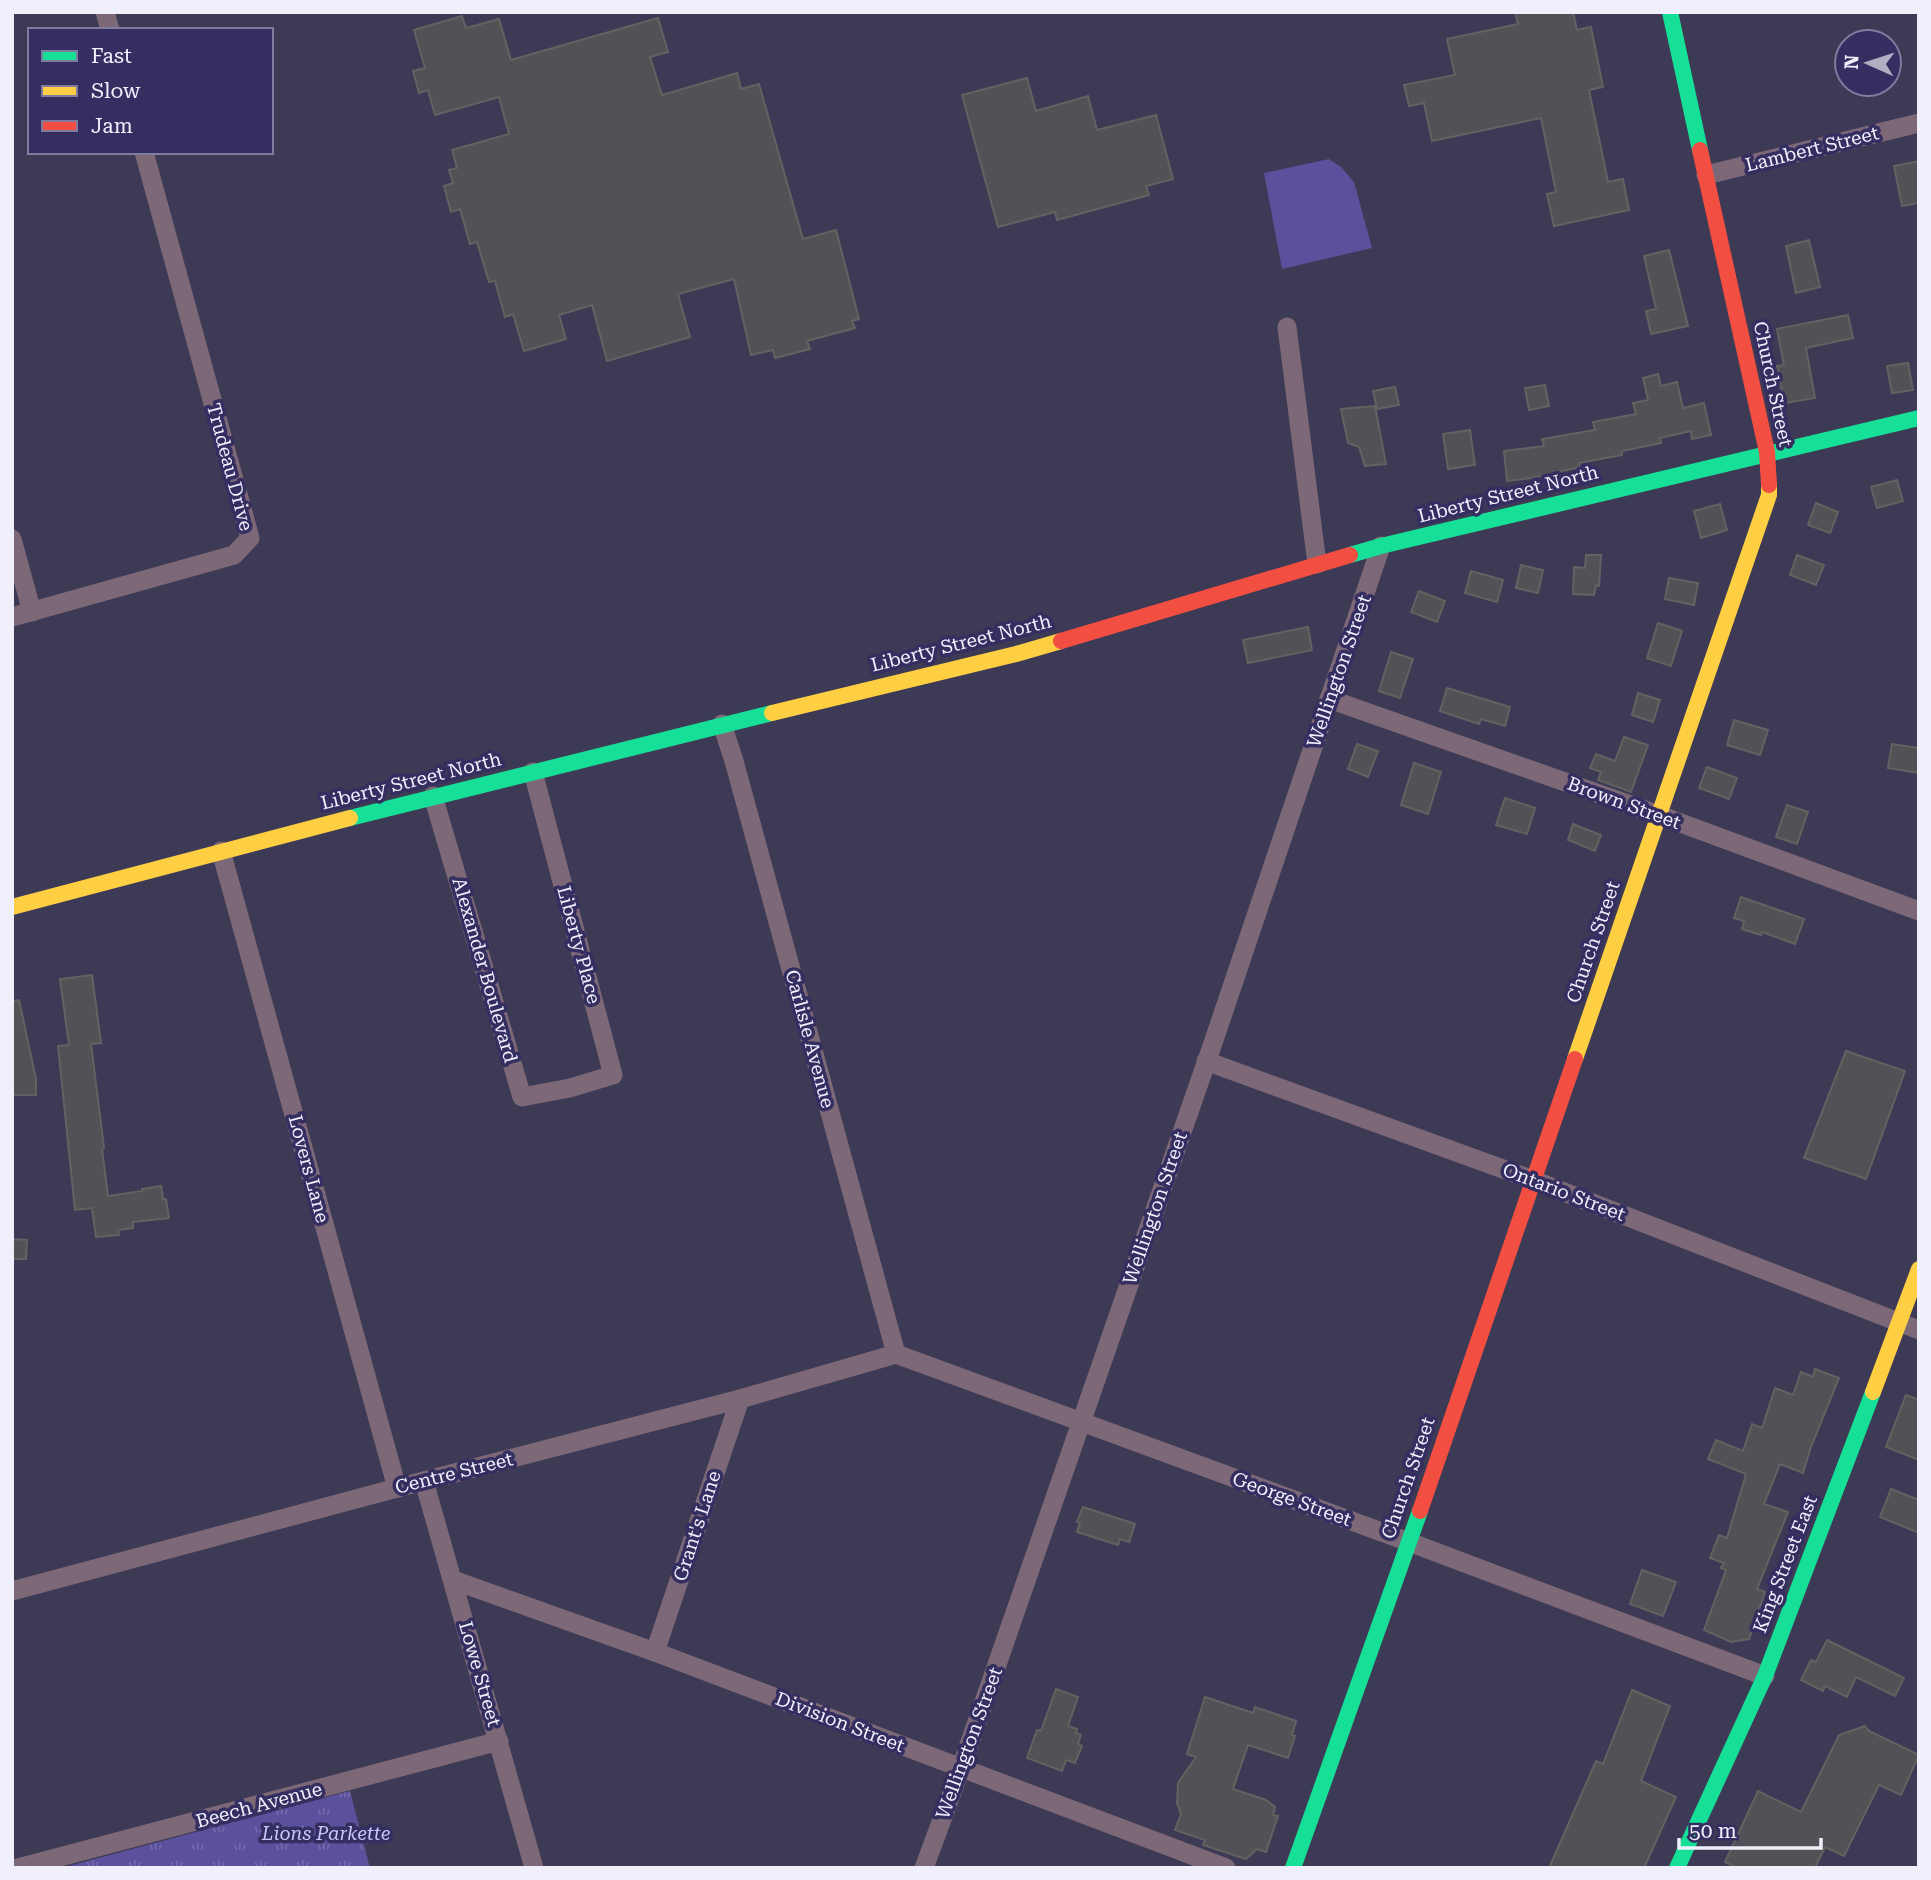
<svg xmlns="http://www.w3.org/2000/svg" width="1931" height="1880" font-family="'Roboto Serif',serif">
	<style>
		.green { fill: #5a509c }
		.park { fill: url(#park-tufts) }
		.building { fill: #525256; stroke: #636261; stroke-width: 2 }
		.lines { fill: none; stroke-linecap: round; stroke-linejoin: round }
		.street { stroke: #7d6877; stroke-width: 19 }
		.fast { stroke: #16e098; stroke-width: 16 }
		.slow { stroke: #ffcf43; stroke-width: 16 }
		.jam { stroke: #f24e42; stroke-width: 16 }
		.labels { text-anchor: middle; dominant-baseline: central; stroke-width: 7; stroke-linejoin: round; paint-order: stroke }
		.street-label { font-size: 19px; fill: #f0f0fd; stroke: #352e61 }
		.park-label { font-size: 19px; font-style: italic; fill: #c8c6fd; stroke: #352e61 }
	</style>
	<defs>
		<pattern id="park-tufts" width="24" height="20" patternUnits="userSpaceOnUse" patternTransform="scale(1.75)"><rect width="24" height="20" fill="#5a509c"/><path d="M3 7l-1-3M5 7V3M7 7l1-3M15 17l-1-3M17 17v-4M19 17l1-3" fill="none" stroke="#726aab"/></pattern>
	</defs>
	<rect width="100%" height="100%" fill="#3d3a55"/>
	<!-- green -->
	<path class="green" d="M1329 159 1341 167 1354 182 1372 248 1282 269 1264 173Z"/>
	<!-- park -->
	<path class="park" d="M350 1791 370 1868H61Z"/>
	<!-- building -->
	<g class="building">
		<path d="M1515 12H1573L1577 30 1591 27 1603 87 1589 90 1608 182 1623 179 1629 210 1554 226 1547 194 1556 192 1541 118 1432 141 1424 103 1409 106 1404 85 1455 75 1447 39 1518 24Z"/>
		<path d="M462 16 466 28 499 19 511 60 658 18 668 52 650 57 662 95 737 73 741 89 759 84 803 239 836 230 859 319 852 321 855 328 807 341 810 349 775 358 773 350 751 355 734 279 678 294 690 337 607 361 592 305 559 315 566 339 524 351 513 314 505 317 495 281 489 282 477 242 470 244 460 209 451 212 444 186 453 183 449 170 457 168 452 150 509 134 499 97 435 115 428 90 419 93 413 71 425 68 414 30Z"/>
		<path d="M1027 78 1036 111 1088 96 1097 130 1156 115 1173 179 1146 186 1149 195 1057 220 1055 212 998 227 962 95Z"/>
		<path d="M1919 161V203L1902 206 1894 166Z"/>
		<path d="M1809 240 1820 287 1796 293 1786 246Z"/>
		<path d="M1669 250 1688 326 1651 334 1646 311 1656 309 1644 256Z"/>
		<path d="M1848 315 1853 338 1806 348 1815 398 1784 403 1777 366 1784 365 1777 329Z"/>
		<path d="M1908 363 1913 390 1892 393 1887 366Z"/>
		<path d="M1658 374 1661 386 1677 382 1683 408 1704 403 1711 435 1692 439 1691 431 1660 438 1661 443 1622 451V455L1579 463 1580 467 1532 478 1507 481 1504 451 1544 446 1542 439 1595 430 1593 422 1636 414 1633 403 1648 400 1643 378Z"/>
		<path d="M1545 385 1549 406 1529 410 1525 388Z"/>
		<path d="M1395 387 1399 405 1377 409 1373 391Z"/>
		<path d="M1375 406 1386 464 1365 466 1359 447 1348 443 1341 409Z"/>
		<path d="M1470 430 1475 465 1448 469 1443 434Z"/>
		<path d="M1897 480 1903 501 1877 508 1871 487Z"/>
		<path d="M1816 503 1838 512 1830 533 1808 525Z"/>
		<path d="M1720 504 1727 530 1701 538 1694 511Z"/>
		<path d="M1586 555H1601L1599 586 1596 585 1594 595 1573 594 1574 567 1585 568Z"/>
		<path d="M1797 555 1824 565 1816 585 1790 575Z"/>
		<path d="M1521 565 1543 570 1538 593 1516 588Z"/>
		<path d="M1471 571 1503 580 1497 602 1465 593Z"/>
		<path d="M1669 578 1698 583 1694 605 1665 599Z"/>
		<path d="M1419 591 1445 601 1437 622 1411 612Z"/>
		<path d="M1658 623 1682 631 1671 666 1647 658Z"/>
		<path d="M1308 627 1312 650 1248 663 1243 640Z"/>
		<path d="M1391 652 1413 659 1400 698 1379 691Z"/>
		<path d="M1447 688 1510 707 1505 726 1481 719 1479 724 1440 711Z"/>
		<path d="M1638 693 1660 700 1653 722 1632 715Z"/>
		<path d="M1734 720 1768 730 1760 755 1727 745Z"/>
		<path d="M1624 737 1648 745 1631 792 1598 780 1601 772 1590 768 1596 754 1615 761Z"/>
		<path d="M1357 744 1378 751 1368 777 1348 769Z"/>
		<path d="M1892 744 1919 748V773L1888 768Z"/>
		<path d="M1414 763 1441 772 1428 814 1401 805Z"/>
		<path d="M1707 767 1737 778 1729 799 1699 788Z"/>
		<path d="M1505 798 1535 808 1527 834 1496 825Z"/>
		<path d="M1787 805 1808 812 1797 844 1776 837Z"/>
		<path d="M1573 824 1601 835 1595 851 1568 840Z"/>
		<path d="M1741 897 1804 919 1795 944 1762 932 1761 935 1742 929 1744 921 1734 918Z"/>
		<path d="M92 975 101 1043 91 1044 104 1148 102 1149 108 1196 142 1191V1189L161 1186 163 1199H166L169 1218 133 1222V1228L118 1230 119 1235 96 1237 92 1208 75 1210 58 1046 69 1045 60 979Z"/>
		<path d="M19 1000 36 1079V1095H12V1001Z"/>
		<path d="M1846 1051 1905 1071 1866 1179 1804 1158Z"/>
		<path d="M12 1239 27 1240 26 1259H12Z"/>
		<path d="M1815 1369 1839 1378 1811 1447 1803 1473 1780 1464 1764 1504 1788 1512 1757 1589 1765 1592 1749 1639 1731 1642 1704 1630 1726 1570 1721 1568 1724 1563 1710 1558 1719 1535 1727 1538 1746 1474 1708 1459 1716 1440 1743 1451 1752 1424 1762 1428 1775 1388 1793 1395 1801 1372 1813 1377Z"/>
		<path d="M1906 1395 1919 1400V1460L1886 1447Z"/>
		<path d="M1891 1489 1919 1500V1533L1880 1517Z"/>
		<path d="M1083 1507 1135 1524 1129 1542 1120 1539 1118 1545 1077 1532 1080 1523 1077 1522Z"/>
		<path d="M1642 1570 1676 1582 1663 1616 1630 1604Z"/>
		<path d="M1827 1640 1904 1678 1895 1696 1856 1677 1847 1697 1825 1686 1823 1691 1801 1680 1811 1660 1816 1662Z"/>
		<path d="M1056 1689 1078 1697 1068 1726 1077 1729 1076 1733 1081 1735 1078 1744 1082 1746 1075 1763 1066 1760 1062 1771 1027 1758 1037 1730 1041 1731Z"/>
		<path d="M1632 1690 1670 1706 1641 1781 1676 1797 1644 1868H1549L1596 1761 1603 1764Z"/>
		<path d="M1205 1697 1253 1713 1255 1707 1296 1721 1292 1735 1295 1736 1288 1758 1248 1745 1233 1789 1266 1800 1275 1807 1273 1815 1278 1816 1266 1852 1257 1849 1246 1859 1203 1845 1205 1840 1175 1830 1181 1814 1177 1803 1178 1783 1196 1757 1187 1754Z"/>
		<path d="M1865 1726 1869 1731 1919 1755 1901 1795 1879 1785 1844 1856 1825 1847 1815 1868H1737L1725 1862 1758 1791 1801 1812 1839 1735Z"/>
	</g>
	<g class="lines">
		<!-- street -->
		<g class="street">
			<path d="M105 12 110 30"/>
			<path d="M1706 175 1919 123"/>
			<path d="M1287 327 1317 564"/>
			<path d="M12 539 32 612"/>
			<path d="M12 617 234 555 250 538 144 152"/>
			<path d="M1329 699 1659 815 1919 911"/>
			<path d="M722 724 734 761 896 1354"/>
			<path d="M433 796 522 1097 570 1088 613 1075 533 772"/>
			<path d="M221 851 397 1488"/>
			<path d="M1206 1061 1533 1180 1919 1330"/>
			<path d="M896 1354 1409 1542 1765 1676"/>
			<path d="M424 1481 534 1868"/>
			<path d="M453 1580 655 1652 1226 1868"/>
			<path d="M12 1591 397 1488 740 1399 896 1354"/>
			<path d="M655 1652 740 1399"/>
			<path d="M18 1868 499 1741"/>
			<path d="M924 1868 961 1768 1213 1043 1381 546"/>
		</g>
		<!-- fast -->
		<g class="fast">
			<path d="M1670 12 1700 150"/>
			<path d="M1350 555 1381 546 1919 418"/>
			<path d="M350 818 772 713"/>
			<path d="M1293 1868 1420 1511"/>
			<path d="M1677 1868 1765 1676 1873 1392"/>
		</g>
		<!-- slow -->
		<g class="slow">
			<path d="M772 713 1016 654 1061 641"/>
			<path d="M12 907 350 818"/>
			<path d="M1575 1059 1769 495V485"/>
			<path d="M1873 1392 1919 1269"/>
		</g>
		<!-- jam -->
		<g class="jam">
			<path d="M1700 150 1767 452 1769 485"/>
			<path d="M1061 641 1350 555"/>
			<path d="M1420 1511 1575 1059"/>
		</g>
	</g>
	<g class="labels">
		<!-- street labels -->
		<g class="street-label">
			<text transform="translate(1812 149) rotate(-14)">Lambert Street</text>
			<text transform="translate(1773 384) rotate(78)">Church Street</text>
			<text transform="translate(230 467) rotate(75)">Trudeau Drive</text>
			<text transform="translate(1508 494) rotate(-14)">Liberty Street North</text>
			<text transform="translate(961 643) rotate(-14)">Liberty Street North</text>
			<text transform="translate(1339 671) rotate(-71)">Wellington Street</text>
			<text transform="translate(411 781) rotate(-14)">Liberty Street North</text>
			<text transform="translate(1624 803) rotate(20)">Brown Street</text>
			<text transform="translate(1593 942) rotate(-71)">Church Street</text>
			<text transform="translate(579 945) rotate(75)">Liberty Place</text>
			<text transform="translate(485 970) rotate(74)">Alexander Boulevard</text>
			<text transform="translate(810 1039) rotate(75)">Carlisle Avenue</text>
			<text transform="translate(309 1169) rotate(75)">Lovers Lane</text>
			<text transform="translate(1564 1192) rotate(21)">Ontario Street</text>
			<text transform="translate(1155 1208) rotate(-71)">Wellington Street</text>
			<text transform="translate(454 1473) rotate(-14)">Centre Street</text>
			<text transform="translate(1408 1478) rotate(-71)">Church Street</text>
			<text transform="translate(1292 1499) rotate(20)">George Street</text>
			<text transform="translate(697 1526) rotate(-72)">Grant's Lane</text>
			<text transform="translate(1785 1564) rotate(-69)">King Street East</text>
			<text transform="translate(480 1674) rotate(74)">Lowe Street</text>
			<text transform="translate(840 1722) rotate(21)">Division Street</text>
			<text transform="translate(969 1743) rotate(-70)">Wellington Street</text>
			<text transform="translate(259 1805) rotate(-15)">Beech Avenue</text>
		</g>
		<!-- park labels -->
		<g class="park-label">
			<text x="326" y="1833">Lions Parkette</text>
		</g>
	</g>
	<!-- border -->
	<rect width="1931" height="1880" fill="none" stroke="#f0f0fd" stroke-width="28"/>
	<!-- legend -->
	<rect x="28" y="28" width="245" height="126" fill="#352e61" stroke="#807c9f" stroke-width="2"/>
	<rect x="42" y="51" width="35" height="10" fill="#16e098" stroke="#807c9f" stroke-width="2"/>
	<text x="91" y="63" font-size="21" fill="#f0f0fd">Fast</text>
	<rect x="42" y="86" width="35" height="10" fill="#ffcf43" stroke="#807c9f" stroke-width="2"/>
	<text x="91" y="98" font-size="21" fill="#f0f0fd">Slow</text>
	<rect x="42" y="121" width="35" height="10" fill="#f24e42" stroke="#807c9f" stroke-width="2"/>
	<text x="91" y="133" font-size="21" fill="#f0f0fd">Jam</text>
	<!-- north arrow -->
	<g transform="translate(1868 63) rotate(273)"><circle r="33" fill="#352e61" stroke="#807c9f" stroke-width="2"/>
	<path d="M0-5L12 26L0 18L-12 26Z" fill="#b1b0c2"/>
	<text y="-10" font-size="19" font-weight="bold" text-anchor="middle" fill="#f0f0fd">N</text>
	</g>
	<!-- scale -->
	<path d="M1679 1838v10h142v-10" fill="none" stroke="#f0f0fd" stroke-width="3.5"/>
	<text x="1689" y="1838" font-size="21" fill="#f0f0fd" stroke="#352e61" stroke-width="5" paint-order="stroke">50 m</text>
</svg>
